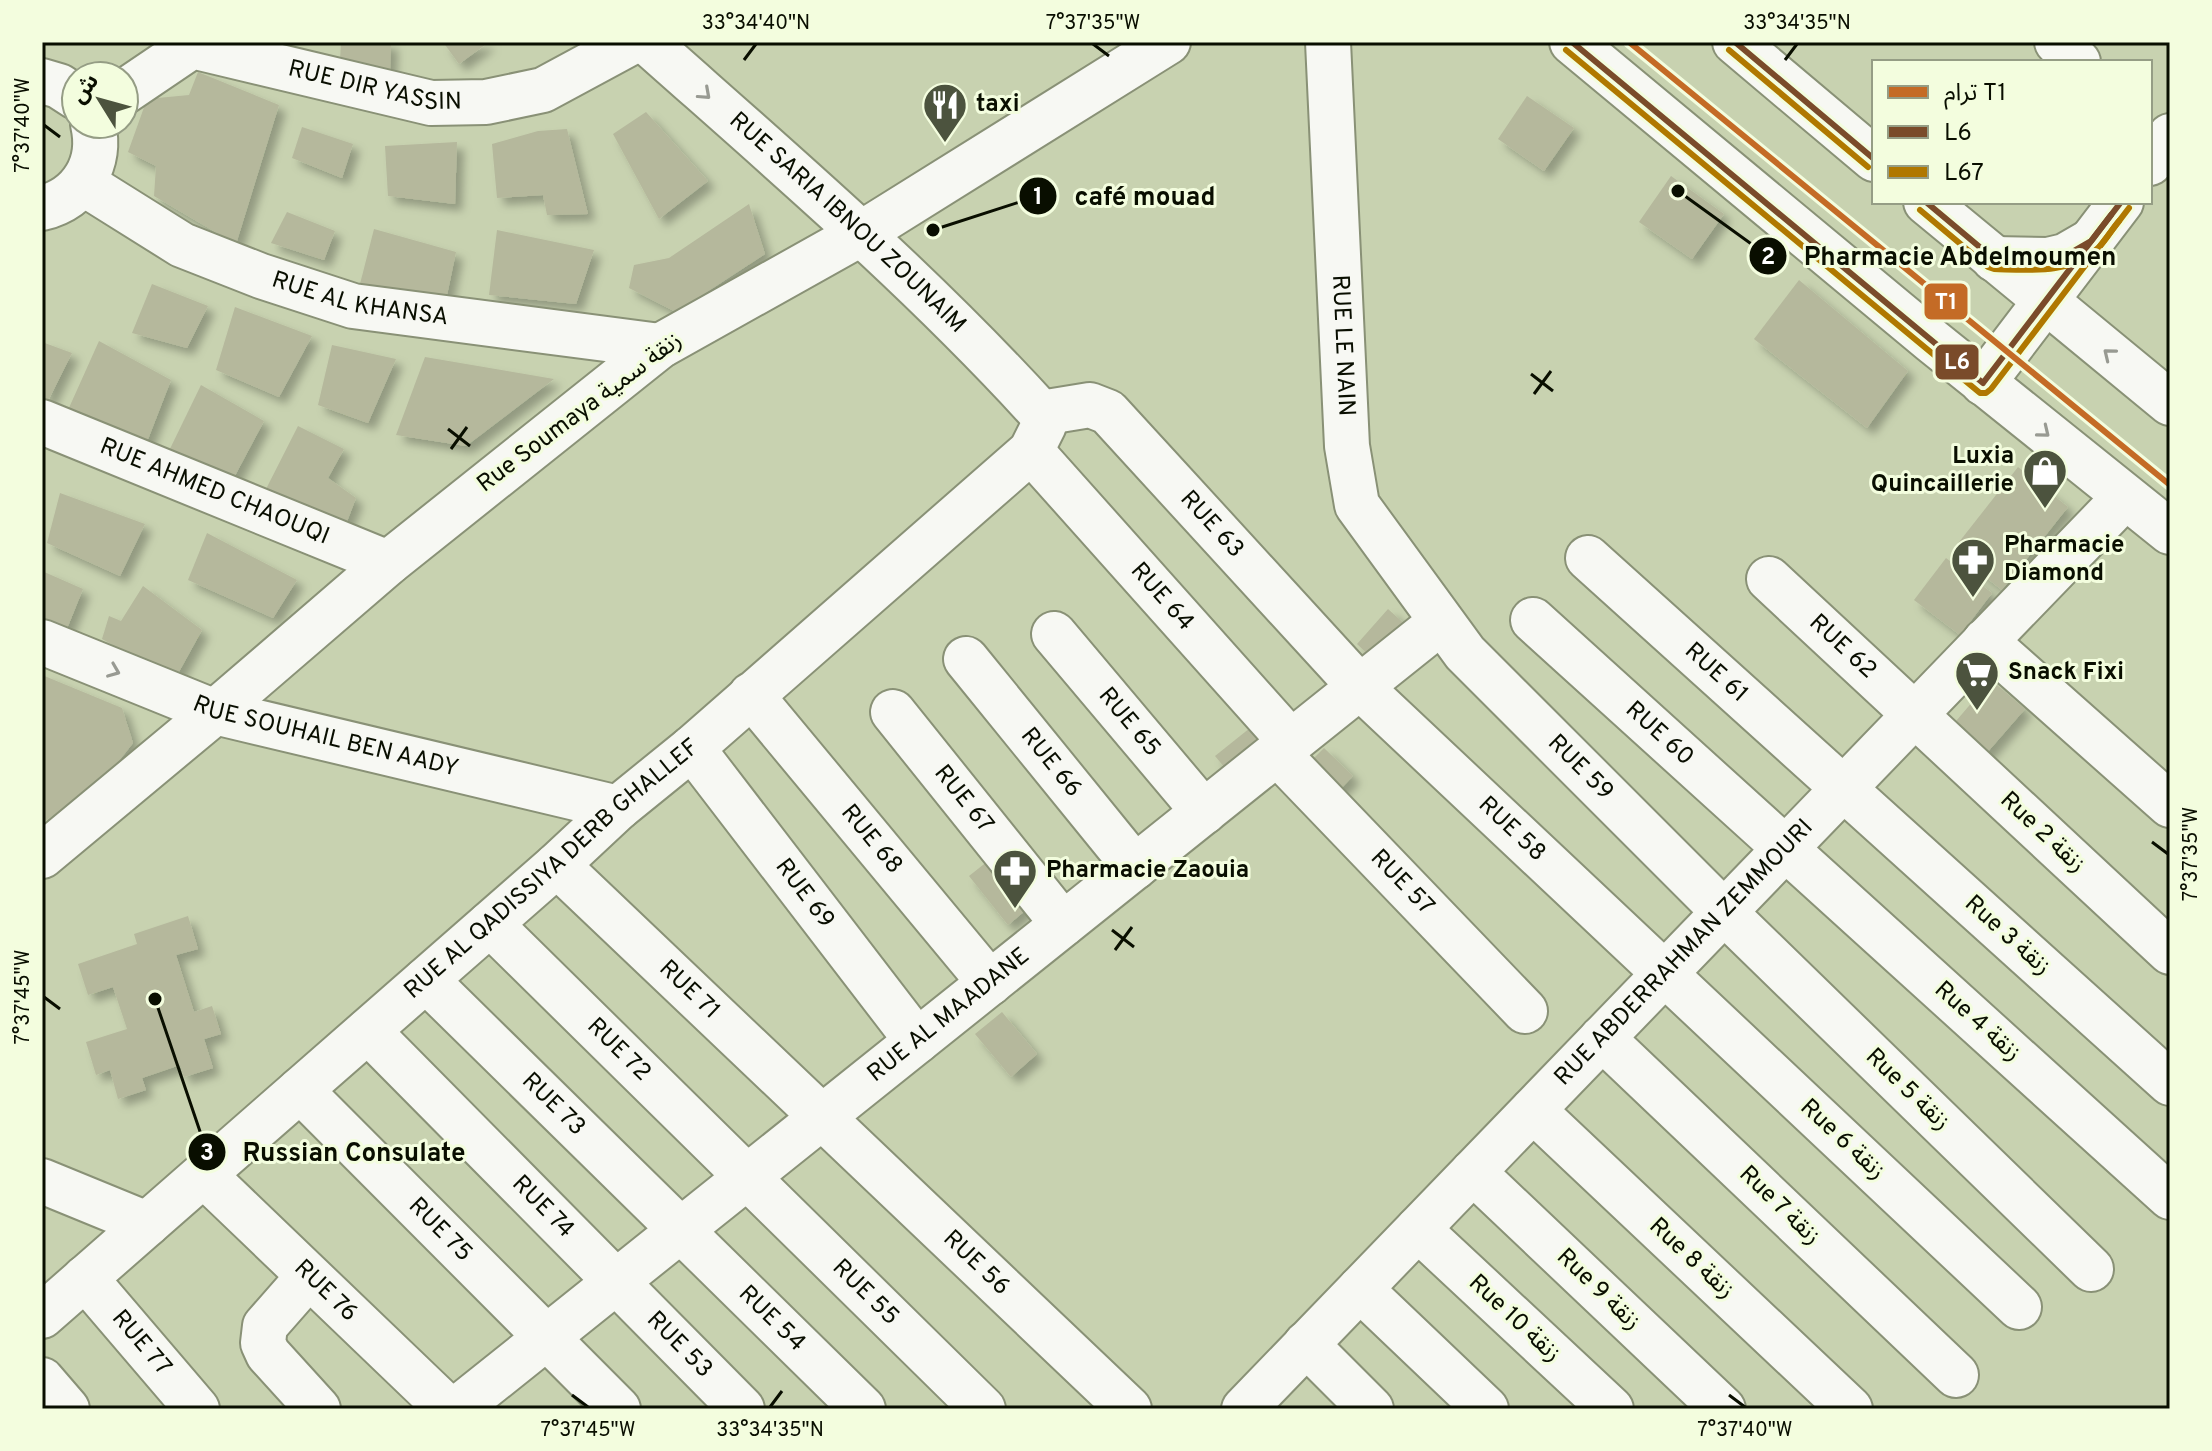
<svg xmlns="http://www.w3.org/2000/svg" width="2212" height="1451" font-family="Overpass,'Noto Sans Arabic',sans-serif">
	<style>
		.building { fill: #b5b89c; filter: url(#shadow) }
		.lines { fill: none; stroke-linecap: round; stroke-linejoin: round }
		.minor-casing { stroke: #899176; stroke-width: 48 }
		.major-casing { stroke: #899176; stroke-width: 48 }
		.minor { stroke: #f7f8f3; stroke-width: 44 }
		.major { stroke: #f7f8f3; stroke-width: 44 }
		.bus-1-casing { stroke: #f3fdde; stroke-width: 12 }
		.bus-2-casing { stroke: #f3fdde; stroke-width: 12 }
		.bus-1 { stroke: #7a4b2a; stroke-width: 6 }
		.bus-2 { stroke: #b07800; stroke-width: 6 }
		.tram-1-casing { stroke: #f3fdde; stroke-width: 12 }
		.tram-1 { stroke: #c46b26; stroke-width: 6 }
		.oneway { stroke: #989a92 }
		.ticks { fill: none; stroke: #090e00; stroke-width: 3 }
		.labels { text-anchor: middle; dominant-baseline: central; stroke-width: 6; stroke-linejoin: round; paint-order: stroke }
		.street-label { font-size: 24px; fill: #090e00; stroke: #f3fdde }
		.poi-label { font-size: 24px; font-weight: bold; fill: #090e00; stroke: #f3fdde; text-anchor: start }
		.leader { fill: none; stroke: #090e00; stroke-width: 3 }
		.callout-dot { fill: #090e00; stroke: #f3fdde; stroke-width: 3 }
		.mark-label { font-size: 24px; text-anchor: middle; font-weight: bold; fill: #fff }
		.callout-label { font-size: 26px; text-anchor: middle; font-weight: bold; fill: #090e00; stroke: #f3fdde; stroke-width: 6; stroke-linejoin: round; paint-order: stroke }
		.line-badge { stroke: #f3fdde; stroke-width: 3 }
		.badge-label { font-size: 22px; text-anchor: middle; font-weight: bold; fill: #fff }
		.neatline { fill: none; stroke: #090e00; stroke-width: 3 }
		.ticks-label { font-size: 20px; text-anchor: middle; fill: #090e00 }
	</style>
	<defs>
		<filter id="shadow"><feDropShadow dx="7" dy="7" stdDeviation="4" flood-color="#0004"/></filter>
	</defs>
	<rect width="100%" height="100%" fill="#c8d2b0"/>
	<!-- building -->
	<g class="building">
		<path d="M341 42H391L390 72 340 61Z"/>
		<path d="M443 42H489L459 64Z"/>
		<path d="M198 72 279 105 236 244 154 196 156 166 128 152 147 99 189 95Z"/>
		<path d="M1527 96 1574 128 1544 171 1498 139Z"/>
		<path d="M646 112 708 181 659 219 613 134Z"/>
		<path d="M302 127 353 144 342 178 292 158Z"/>
		<path d="M567 129 588 214 547 215 543 195 497 198 492 144 538 131Z"/>
		<path d="M457 142 455 204 388 196 385 146Z"/>
		<path d="M1671 176 1724 214 1692 259 1639 222Z"/>
		<path d="M749 204 765 254 676 312 629 288 634 265 669 258Z"/>
		<path d="M287 212 335 231 324 260 271 243Z"/>
		<path d="M374 229 456 252 446 300 360 284Z"/>
		<path d="M497 230 594 250 576 304 489 295Z"/>
		<path d="M1799 280 1908 371 1867 428 1754 339Z"/>
		<path d="M152 284 208 306 187 348 132 333Z"/>
		<path d="M235 307 312 336 279 397 216 370Z"/>
		<path d="M99 341 171 380 143 452 68 410Z"/>
		<path d="M42 342 72 353 47 403 42 401Z"/>
		<path d="M332 345 396 359 368 423 318 405Z"/>
		<path d="M425 357 554 379 466 446 396 435Z"/>
		<path d="M201 385 264 421 230 485 167 455Z"/>
		<path d="M298 426 344 449 328 478 356 498 343 532 265 491Z"/>
		<path d="M2018 467 2068 507 2002 590 1952 551Z"/>
		<path d="M60 493 145 524 120 576 47 543Z"/>
		<path d="M207 533 297 580 273 618 188 580Z"/>
		<path d="M1946 558 1992 593 1960 635 1914 600Z"/>
		<path d="M42 571 83 589 66 631 42 622Z"/>
		<path d="M143 586 202 630 175 679 102 639 109 616 121 621Z"/>
		<path d="M1388 609 1408 627 1376 662 1357 644Z"/>
		<path d="M42 675 122 708 133 743 103 781 42 823Z"/>
		<path d="M1991 680 2025 709 1978 763 1945 734Z"/>
		<path d="M1255 724 1275 748 1235 780 1215 756Z"/>
		<path d="M1324 748 1353 776 1334 796 1305 767Z"/>
		<path d="M993 857 1032 905 1008 925 969 876Z"/>
		<path d="M188 916 198 949 176 955 194 1012 212 1006 221 1034 204 1039 213 1068 184 1077 180 1065 142 1078 146 1090 118 1099 110 1070 96 1075 86 1042 127 1029 113 987 88 995 78 964 137 944 134 934Z"/>
		<path d="M1002 1012 1037 1054 1011 1077 975 1034Z"/>
	</g>
	<g class="lines">
		<!-- minor casing -->
		<g class="minor-casing">
			<g id="minor">
				<path id="s1" d="M647 42C782 162 919 279 1041 413"/>
				<path id="s2" d="M1328 42 1347 446 1357 505 1465 653 1724 912 2091 1269"/>
				<path d="M2057 42 2078 62"/>
				<path d="M42 81 59 86 76 97"/>
				<path id="s3" d="M124 92 192 46 431 103 486 102 543 90 632 42"/>
				<path d="M2150 163 2170 136"/>
				<path id="s4" d="M83 183 182 245 261 276 353 306 660 346"/>
				<path d="M42 208C82 198 102 163 93 124"/>
				<path d="M1983 383 2121 202"/>
				<path id="s5" d="M1041 413 1090 405 1108 412 1360 687 2019 1307"/>
				<path id="s6" d="M42 422 388 563"/>
				<path id="s7" d="M1031 451 1291 742"/>
				<path id="s8" d="M1588 558 2170 1083"/>
				<path id="s9" d="M1769 579 2170 952"/>
				<path id="s10" d="M1533 620 2170 1197"/>
				<path id="s11" d="M1054 634 1204 812"/>
				<path d="M1985 641 2170 805"/>
				<path id="s12" d="M42 642 215 712 618 808"/>
				<path id="s13" d="M966 659 1135 867"/>
				<path id="s14" d="M751 695 990 983"/>
				<path id="s15" d="M893 712 1063 924"/>
				<path id="s16" d="M692 748 917 1041"/>
				<path id="s17" d="M1277 753 1525 1011"/>
				<path d="M42 856 215 712 388 563 660 346 862 233 1168 42"/>
				<path id="s18" d="M557 865 1129 1409"/>
				<path id="s19" d="M490 924 983 1409"/>
				<path id="s20" d="M426 980 863 1409"/>
				<path id="s21" d="M368 1031 742 1409"/>
				<path d="M1602 1038 1956 1375"/>
				<path id="s22" d="M300 1090 618 1409"/>
				<path d="M1533 1110 1850 1409"/>
				<path d="M1473 1172 1723 1409"/>
				<path id="s23" d="M204 1175 448 1409"/>
				<path d="M42 1181 147 1224"/>
				<path d="M1418 1229 1611 1409"/>
				<path d="M308 1277 265 1326 263 1343 268 1354 318 1409"/>
				<path id="s24" d="M85 1278 197 1409"/>
				<path d="M1360 1289 1486 1409"/>
				<path id="s25" d="M42 1316 557 865 618 808 692 748 1031 451 1044 425 1041 413"/>
				<path d="M1306 1344 1371 1409"/>
				<path d="M42 1380 67 1409"/>
				<path id="s26" d="M457 1409 1441 622"/>
				<path id="s27" d="M1244 1409 2125 497"/>
			</g>
		</g>
		<!-- major casing -->
		<g class="major-casing">
			<g id="major">
				<path d="M1572 42 1932 341 2170 532"/>
				<path d="M1735 42 1874 159"/>
				<path d="M1926 202 2170 403"/>
				<path d="M1994 259 2048 260 2065 256 2091 241"/>
			</g>
		</g>
		<!-- minor -->
		<use href="#minor" class="minor"/>
		<!-- major -->
		<use href="#major" class="major"/>
		<!-- bus-1 casing -->
		<g class="bus-1-casing">
			<g id="bus-1">
				<path d="M1572 42 1983 383 2121 202"/>
				<path d="M1735 42 1874 159"/>
				<path d="M1926 202 1994 259 2048 260 2065 256 2091 241 2111 215"/>
			</g>
		</g>
		<!-- bus-2 casing -->
		<g class="bus-2-casing">
			<g id="bus-2">
				<path d="M1566 50 1980 393H1986L1991 389 2129 208"/>
				<path d="M1729 50 1868 167"/>
				<path d="M1920 210 1988 267 1994 269C2030 270 2071 275 2099 247 2106 240 2112 229 2119 221"/>
			</g>
		</g>
		<!-- bus-1 -->
		<use href="#bus-1" class="bus-1"/>
		<!-- bus-2 -->
		<use href="#bus-2" class="bus-2"/>
		<!-- tram-1 casing -->
		<g class="tram-1-casing">
			<path id="tram-1" d="M1629 42 2170 485"/>
		</g>
		<!-- tram-1 -->
		<use href="#tram-1" class="tram-1"/>
	</g>
	<!-- one-way arrows -->
	<defs><path id="oneway-chevron" d="M-2-3.5L2.5 0L-2 3.5" fill="none" stroke-width="1.6" stroke-linecap="round" stroke-linejoin="round" transform="scale(2)"/></defs>
	<g class="oneway">
		<use href="#oneway-chevron" transform="translate(705 94) rotate(42)"/>
		<use href="#oneway-chevron" transform="translate(2109 354) rotate(-141)"/>
		<use href="#oneway-chevron" transform="translate(2044 432) rotate(39)"/>
		<use href="#oneway-chevron" transform="translate(114 671) rotate(22)"/>
	</g>
	<!-- ticks -->
	<path class="ticks" d="M1093 44 1109 56M744 60 756 44M1785 60 1797 44M44 125 60 137M1531 374 1553 391M1534 394 1551 371M448 429 470 446M451 449 467 427M2152 842 2168 854M1112 930 1134 947M1115 950 1132 927M44 997 60 1009M572 1395 588 1407M1729 1395 1745 1407M770 1407 782 1391"/>
	<!-- icons -->
	<defs>
		<g id="restaurant-pin" transform="scale(2.3)"><path d="M0 17L-7.5 6A9.5 9.5 0 1 1 7.5 6Z" fill="#4c533e" stroke="#f3fdde"/><path d="M-5-6h1v4h1v-4h1v4h1v-4h1v5L-1.5 .5V6h-2V.5L-5-1ZM5-6V6H3V1.5H1.5Q1.5-4 5-6Z" fill="#fff"/></g>
		<g id="shop-pin" transform="scale(2.3)"><path d="M0 17L-7.5 6A9.5 9.5 0 1 1 7.5 6Z" fill="#4c533e" stroke="#f3fdde"/><path d="M-5-2.5h2.3a2.7 3.5 0 0 1 5.4 0H5L5.5 6h-11ZM-1.5-2.5h3a1.5 2.3 0 0 0-3 0Z" fill="#fff"/></g>
		<g id="pharmacy-pin" transform="scale(2.3)"><path d="M0 17L-7.5 6A9.5 9.5 0 1 1 7.5 6Z" fill="#4c533e" stroke="#f3fdde"/><path d="M-2-6h4v4h4v4h-4v4h-4v-4h-4v-4h4Z" fill="#fff"/></g>
		<g id="supermarket-pin" transform="scale(2.3)"><path d="M0 17L-7.5 6A9.5 9.5 0 1 1 7.5 6Z" fill="#4c533e" stroke="#f3fdde"/><path d="M-6-5.5h2.5l.6 2H6L4.5 2H-2.5L-4.4-4H-6ZM-1.5 3.2a1.3 1.3 0 1 0 .1 0ZM3 3.2a1.3 1.3 0 1 0 .1 0Z" fill="#fff"/></g>
	</defs>
	<g fill-rule="evenodd">
		<use href="#restaurant-pin" x="945" y="105"/>
		<use href="#shop-pin" x="2045" y="471"/>
		<use href="#pharmacy-pin" x="1973" y="560"/>
		<use href="#supermarket-pin" x="1977" y="673"/>
		<use href="#pharmacy-pin" x="1015" y="871"/>
	</g>
	<g class="labels">
		<!-- street labels -->
		<g class="street-label">
			<text stroke="none"><textPath href="#s3" startOffset="270">RUE DIR YASSIN</textPath></text>
			<text stroke="none"><textPath href="#s1" startOffset="270">RUE SARIA IBNOU ZOUNAIM</textPath></text>
			<text stroke="none"><textPath href="#s4" startOffset="304">RUE AL KHANSA</textPath></text>
			<text stroke="none"><textPath href="#s2" startOffset="304">RUE LE NAIN</textPath></text>
			<text transform="translate(580 413) rotate(-37)">Rue Soumaya زنقة سمية</text>
			<text stroke="none"><textPath href="#s6" startOffset="186">RUE AHMED CHAOUQI</textPath></text>
			<text stroke="none"><textPath href="#s5" startOffset="222">RUE 63</textPath></text>
			<text stroke="none"><textPath href="#s7" startOffset="196">RUE 64</textPath></text>
			<text stroke="none"><textPath href="#s9" startOffset="100">RUE 62</textPath></text>
			<text stroke="none"><textPath href="#s8" startOffset="172">RUE 61</textPath></text>
			<text stroke="none"><textPath href="#s11" startOffset="116">RUE 65</textPath></text>
			<text stroke="none"><textPath href="#s10" startOffset="170">RUE 60</textPath></text>
			<text stroke="none"><textPath href="#s12" startOffset="300">RUE SOUHAIL BEN AADY</textPath></text>
			<text stroke="none"><textPath href="#s13" startOffset="134">RUE 66</textPath></text>
			<text stroke="none"><textPath href="#s2" startOffset="810">RUE 59</textPath></text>
			<text stroke="none"><textPath href="#s15" startOffset="112">RUE 67</textPath></text>
			<text stroke="none"><textPath href="#s5" startOffset="650">RUE 58</textPath></text>
			<text transform="translate(2042 833) rotate(43)">Rue 2 زنقة</text>
			<text stroke="none"><textPath href="#s14" startOffset="188">RUE 68</textPath></text>
			<text stroke="none"><textPath href="#s25" startOffset="678">RUE AL QADISSIYA DERB GHALLEF</textPath></text>
			<text stroke="none"><textPath href="#s17" startOffset="180">RUE 57</textPath></text>
			<text stroke="none"><textPath href="#s16" startOffset="184">RUE 69</textPath></text>
			<text transform="translate(2007 936) rotate(42)">Rue 3 زنقة</text>
			<text stroke="none"><textPath href="#s27" startOffset="634">RUE ABDERRAHMAN ZEMMOURI</textPath></text>
			<text stroke="none"><textPath href="#s18" startOffset="182">RUE 71</textPath></text>
			<text stroke="none"><textPath href="#s26" startOffset="630">RUE AL MAADANE</textPath></text>
			<text transform="translate(1977 1022) rotate(42)">Rue 4 زنقة</text>
			<text stroke="none"><textPath href="#s19" startOffset="180">RUE 72</textPath></text>
			<text transform="translate(1907 1090) rotate(44)">Rue 5 زنقة</text>
			<text stroke="none"><textPath href="#s20" startOffset="178">RUE 73</textPath></text>
			<text transform="translate(1842 1140) rotate(43)">Rue 6 زنقة</text>
			<text transform="translate(1779 1206) rotate(44)">Rue 7 زنقة</text>
			<text stroke="none"><textPath href="#s21" startOffset="248">RUE 74</textPath></text>
			<text stroke="none"><textPath href="#s22" startOffset="198">RUE 75</textPath></text>
			<text transform="translate(1691 1259) rotate(43)">Rue 8 زنقة</text>
			<text stroke="none"><textPath href="#s18" startOffset="578">RUE 56</textPath></text>
			<text transform="translate(1598 1290) rotate(44)">Rue 9 زنقة</text>
			<text stroke="none"><textPath href="#s23" startOffset="168">RUE 76</textPath></text>
			<text stroke="none"><textPath href="#s19" startOffset="526">RUE 55</textPath></text>
			<text stroke="none"><textPath href="#s20" startOffset="484">RUE 54</textPath></text>
			<text transform="translate(1514 1319) rotate(43)">Rue 10 زنقة</text>
			<text stroke="none"><textPath href="#s24" startOffset="86">RUE 77</textPath></text>
			<text stroke="none"><textPath href="#s21" startOffset="442">RUE 53</textPath></text>
		</g>
		<!-- poi labels -->
		<g class="poi-label">
			<text x="976" y="105">taxi</text>
			<text x="2014" y="457" text-anchor="end">Luxia<tspan x="2014" dy="28">Quincaillerie</tspan></text>
			<text x="2004" y="546">Pharmacie<tspan x="2004" dy="28">Diamond</tspan></text>
			<text x="2008" y="673">Snack Fixi</text>
			<text x="1046" y="871">Pharmacie Zaouia</text>
		</g>
	</g>
	<!-- callouts -->
	<path class="leader" d="M933 230L1038 196M1678 191L1768 256M155 999L207 1152"/>
	<g class="callout-dot">
		<circle cx="933" cy="230" r="8"/>
		<circle cx="1678" cy="191" r="8"/>
		<circle cx="155" cy="999" r="8"/>
		<circle cx="1038" cy="196" r="20"/>
		<circle cx="1768" cy="256" r="20"/>
		<circle cx="207" cy="1152" r="20"/>
	</g>
	<g class="mark-label">
		<text x="1038" y="204">1</text>
		<text x="1768" y="264">2</text>
		<text x="207" y="1160">3</text>
	</g>
	<g class="callout-label">
		<text x="1145" y="205">café mouad</text>
		<text x="1960" y="265">Pharmacie Abdelmoumen</text>
		<text x="354" y="1161">Russian Consulate</text>
	</g>
	<g class="line-badge">
		<rect x="1923" y="282" width="46" height="39" rx="8" fill="#c46b26"/>
		<rect x="1934" y="343" width="46" height="38" rx="8" fill="#7a4b2a"/>
	</g>
	<g class="badge-label">
		<text x="1946" y="309">T1</text>
		<text x="1957" y="369">L6</text>
	</g>
	<!-- border -->
	<rect width="2212" height="1451" fill="none" stroke="#f3fdde" stroke-width="88"/>
	<!-- legend -->
	<rect x="1872" y="60" width="280" height="144" fill="#f3fdde" stroke="#959d85" stroke-width="2"/>
	<rect x="1888" y="86" width="40" height="12" fill="#c46b26" stroke="#959d85" stroke-width="2"/>
	<text x="1944" y="100" font-size="24" fill="#090e00">ترام T1</text>
	<rect x="1888" y="126" width="40" height="12" fill="#7a4b2a" stroke="#959d85" stroke-width="2"/>
	<text x="1944" y="140" font-size="24" fill="#090e00">L6</text>
	<rect x="1888" y="166" width="40" height="12" fill="#b07800" stroke="#959d85" stroke-width="2"/>
	<text x="1944" y="180" font-size="24" fill="#090e00">L67</text>
	<!-- north arrow -->
	<g transform="translate(100 100) rotate(307)"><circle r="38" fill="#f3fdde" stroke="#959d85" stroke-width="2"/>
	<path d="M0-6L14 30L0 20L-14 30Z" fill="#4c533e"/>
	<text y="-12" font-size="22" font-weight="bold" text-anchor="middle" fill="#090e00">ش</text>
	</g>
	<rect x="44" y="44" width="2124" height="1363" class="neatline"/>
	<g class="ticks-label">
		<text x="756" y="29">33°34'40"N</text>
		<text x="1093" y="29">7°37'35"W</text>
		<text x="1797" y="29">33°34'35"N</text>
		<text transform="translate(22 125) rotate(-90)" y="7">7°37'40"W</text>
		<text transform="translate(2190 854) rotate(-90)" y="7">7°37'35"W</text>
		<text transform="translate(22 997) rotate(-90)" y="7">7°37'45"W</text>
		<text x="588" y="1436">7°37'45"W</text>
		<text x="770" y="1436">33°34'35"N</text>
		<text x="1745" y="1436">7°37'40"W</text>
	</g>
</svg>
